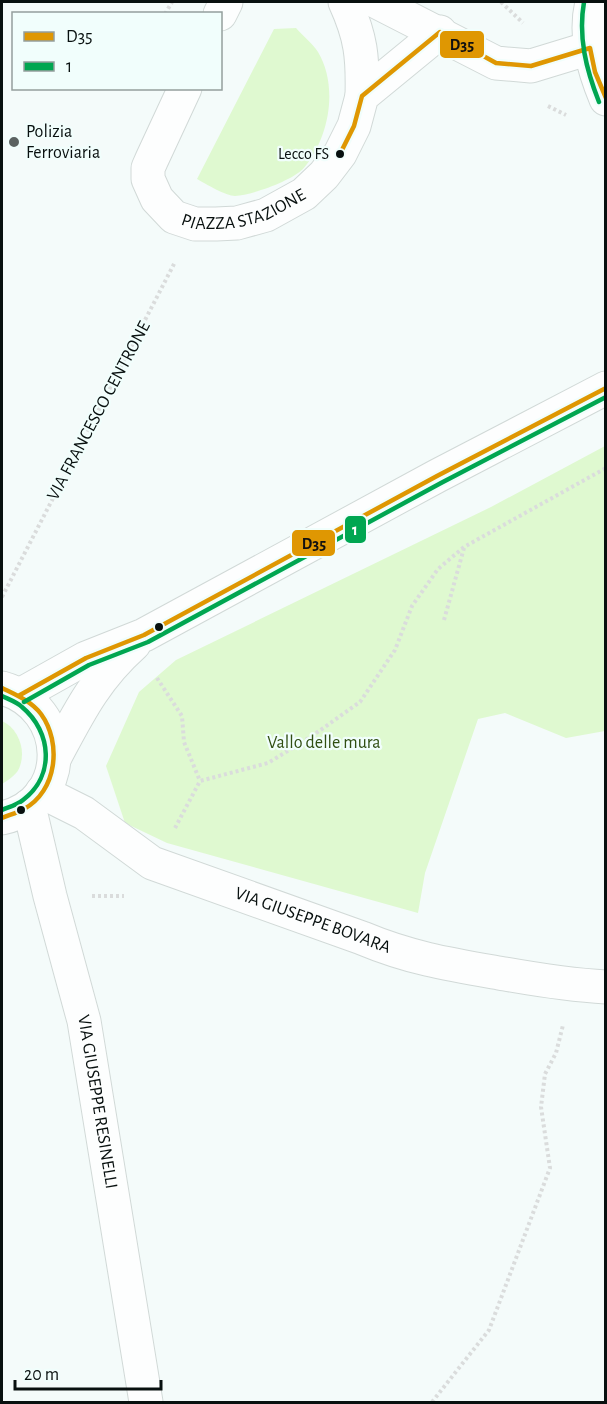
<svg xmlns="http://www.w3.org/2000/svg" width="607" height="1404" font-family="'Alegreya Sans',sans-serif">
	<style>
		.green { fill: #dff9d0 }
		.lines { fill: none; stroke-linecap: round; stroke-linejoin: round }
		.minor-casing { stroke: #d1d9d7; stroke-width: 35 }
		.tertiary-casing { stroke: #d1d9d7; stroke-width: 35 }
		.path { stroke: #dadcdc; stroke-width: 4; stroke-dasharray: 3 3; stroke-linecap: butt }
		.minor { stroke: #fdfefe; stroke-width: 33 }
		.tertiary { stroke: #fdfefe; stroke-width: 33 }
		.bus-1-casing { stroke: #f1fefc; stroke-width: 9 }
		.bus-2-casing { stroke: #f1fefc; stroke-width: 9 }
		.bus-1 { stroke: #df9702; stroke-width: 4.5 }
		.bus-2 { stroke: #00a651; stroke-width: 4.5 }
		.poi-dot { fill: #5b6261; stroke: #f1fefc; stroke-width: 2 }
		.bus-dot { fill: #08100f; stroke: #f1fefc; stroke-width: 2 }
		.labels { text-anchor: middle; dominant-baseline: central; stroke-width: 4.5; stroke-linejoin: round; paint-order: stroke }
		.bus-label { font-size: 16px; fill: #08100f; stroke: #f1fefc; text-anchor: end }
		.poi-label { font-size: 18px; fill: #08100f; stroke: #f1fefc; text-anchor: start }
		.street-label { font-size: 18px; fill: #08100f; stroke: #f1fefc }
		.park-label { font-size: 18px; fill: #304e12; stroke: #f1fefc }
		.line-badge { stroke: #f1fefc; stroke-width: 2 }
		.badge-label { font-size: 16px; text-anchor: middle; font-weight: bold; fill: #fff }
		.pale-badge-label { font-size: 16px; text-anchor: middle; font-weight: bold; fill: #111 }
	</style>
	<rect width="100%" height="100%" fill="#f4fbfa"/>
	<!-- green -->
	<g class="green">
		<path d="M296 28C303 36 313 44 318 52 339 87 329 139 303 169 291 181 252 195 235 196 226 196 206 184 197 179L274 29Z"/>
		<path d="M605 446V731L566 738 505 713 478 719 425 873 418 913 167 843 125 823 106 766 139 692 176 660 491 507Z"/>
		<path d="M2 721C20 729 28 755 17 772 13 777 7 781 2 784Z"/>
	</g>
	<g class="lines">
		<!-- minor casing -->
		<g class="minor-casing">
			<g id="minor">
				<path d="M345 2C361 37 363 57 362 96"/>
				<path d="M377 2 496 63 531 66 590 48"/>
				<path d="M592 2C584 35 593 68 606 99"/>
				<path d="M220 14 226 2"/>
				<path id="s1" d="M185 88 152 159 148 168V179L157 199 174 217 195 224H216L237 223 266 215 304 194 324 175 340 154 354 126 362 96 440 32"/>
				<path d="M20 695 86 658 144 635 437 476 606 388"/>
				<path d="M55 757C79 712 95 679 134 644"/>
				<path id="s2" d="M42 792 84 813 152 863 362 938C412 959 453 965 505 974 539 980 571 985 606 987"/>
			</g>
		</g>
		<!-- tertiary casing -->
		<g class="tertiary-casing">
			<g id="tertiary">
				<path d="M2 688C70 707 73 802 2 818"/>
				<path id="s3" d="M29 806 50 896 84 1021 146 1402"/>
			</g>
		</g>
		<!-- path -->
		<g class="path">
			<path d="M501 2 523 23"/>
			<path d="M165 14 172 2"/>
			<path d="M548 106 566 115"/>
			<path d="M2 597 175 262"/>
			<path d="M444 620 464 548"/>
			<path d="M157 678 182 716 184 742 200 781"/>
			<path d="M175 828 200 781 268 763 312 736 360 702 395 650 412 606 438 569 464 547 606 468"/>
			<path d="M92 896H124"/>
			<path d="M432 1402 489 1330 550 1168 541 1107 545 1074 556 1053 563 1025"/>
		</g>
		<!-- minor -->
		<use href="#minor" class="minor"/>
		<!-- tertiary -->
		<use href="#tertiary" class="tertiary"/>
		<!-- bus-1 casing -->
		<g class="bus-1-casing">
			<g id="bus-1">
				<path d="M340 154 354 126 362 96 440 32 496 63 531 66 590 48 595 72 606 98"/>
				<path d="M2 688C16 695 31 701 41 714 62 743 57 791 24 809 17 813 9 815 2 818"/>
				<path d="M20 695 86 658 144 635 437 476 606 388"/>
			</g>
		</g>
		<!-- bus-2 casing -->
		<g class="bus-2-casing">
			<g id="bus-2">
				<path d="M584 2C578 37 586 69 599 102"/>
				<path d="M2 696C8 699 17 702 22 707 52 732 55 776 23 800 17 805 9 807 2 810"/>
				<path d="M24 702 89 665 148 642 441 483 606 397"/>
			</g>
		</g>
		<!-- bus-1 -->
		<use href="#bus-1" class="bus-1"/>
		<!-- bus-2 -->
		<use href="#bus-2" class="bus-2"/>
	</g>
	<!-- markers -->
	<circle class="poi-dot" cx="14" cy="142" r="6"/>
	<g class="bus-dot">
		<circle cx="340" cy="154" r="5"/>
		<circle cx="159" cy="627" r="5"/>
		<circle cx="21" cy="810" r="5"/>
	</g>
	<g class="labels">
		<!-- bus labels -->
		<g class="bus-label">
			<text x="329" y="154">Lecco FS</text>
		</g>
		<!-- poi labels -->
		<g class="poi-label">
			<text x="26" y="132">Polizia<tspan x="26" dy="21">Ferroviaria</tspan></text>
		</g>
		<!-- street labels -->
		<g class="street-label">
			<text stroke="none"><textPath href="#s1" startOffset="219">PIAZZA STAZIONE</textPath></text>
			<text transform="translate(99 411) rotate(-62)">VIA FRANCESCO CENTRONE</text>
			<text stroke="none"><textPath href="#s2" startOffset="302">VIA GIUSEPPE BOVARA</textPath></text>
			<text stroke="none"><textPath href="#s3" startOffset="304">VIA GIUSEPPE RESINELLI</textPath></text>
		</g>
		<!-- park labels -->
		<g class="park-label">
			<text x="324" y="743">Vallo delle mura</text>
		</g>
	</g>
	<g class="line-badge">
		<rect x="439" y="30" width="46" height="29" rx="6" fill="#df9702"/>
		<rect x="344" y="515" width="23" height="29" rx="6" fill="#00a651"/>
		<rect x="291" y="529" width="45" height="28" rx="6" fill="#df9702"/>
	</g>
	<g class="badge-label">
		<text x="355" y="535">1</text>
	</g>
	<g class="pale-badge-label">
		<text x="462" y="50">D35</text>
		<text x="314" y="549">D35</text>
	</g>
	<!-- border -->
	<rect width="607" height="1404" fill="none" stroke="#08100f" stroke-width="6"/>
	<!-- legend -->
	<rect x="12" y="12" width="210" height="78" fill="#f1fefc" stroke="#949f9d" stroke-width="1.5"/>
	<rect x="24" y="32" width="30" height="9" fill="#df9702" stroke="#949f9d" stroke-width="1.5"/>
	<text x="66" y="42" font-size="18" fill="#08100f">D35</text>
	<rect x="24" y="62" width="30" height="9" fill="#00a651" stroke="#949f9d" stroke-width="1.5"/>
	<text x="66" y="72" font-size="18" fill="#08100f">1</text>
	<!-- scale -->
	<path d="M15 1380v9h146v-9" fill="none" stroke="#08100f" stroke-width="3"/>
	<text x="24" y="1380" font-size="18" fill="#08100f" stroke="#f1fefc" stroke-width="4.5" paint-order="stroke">20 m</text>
</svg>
